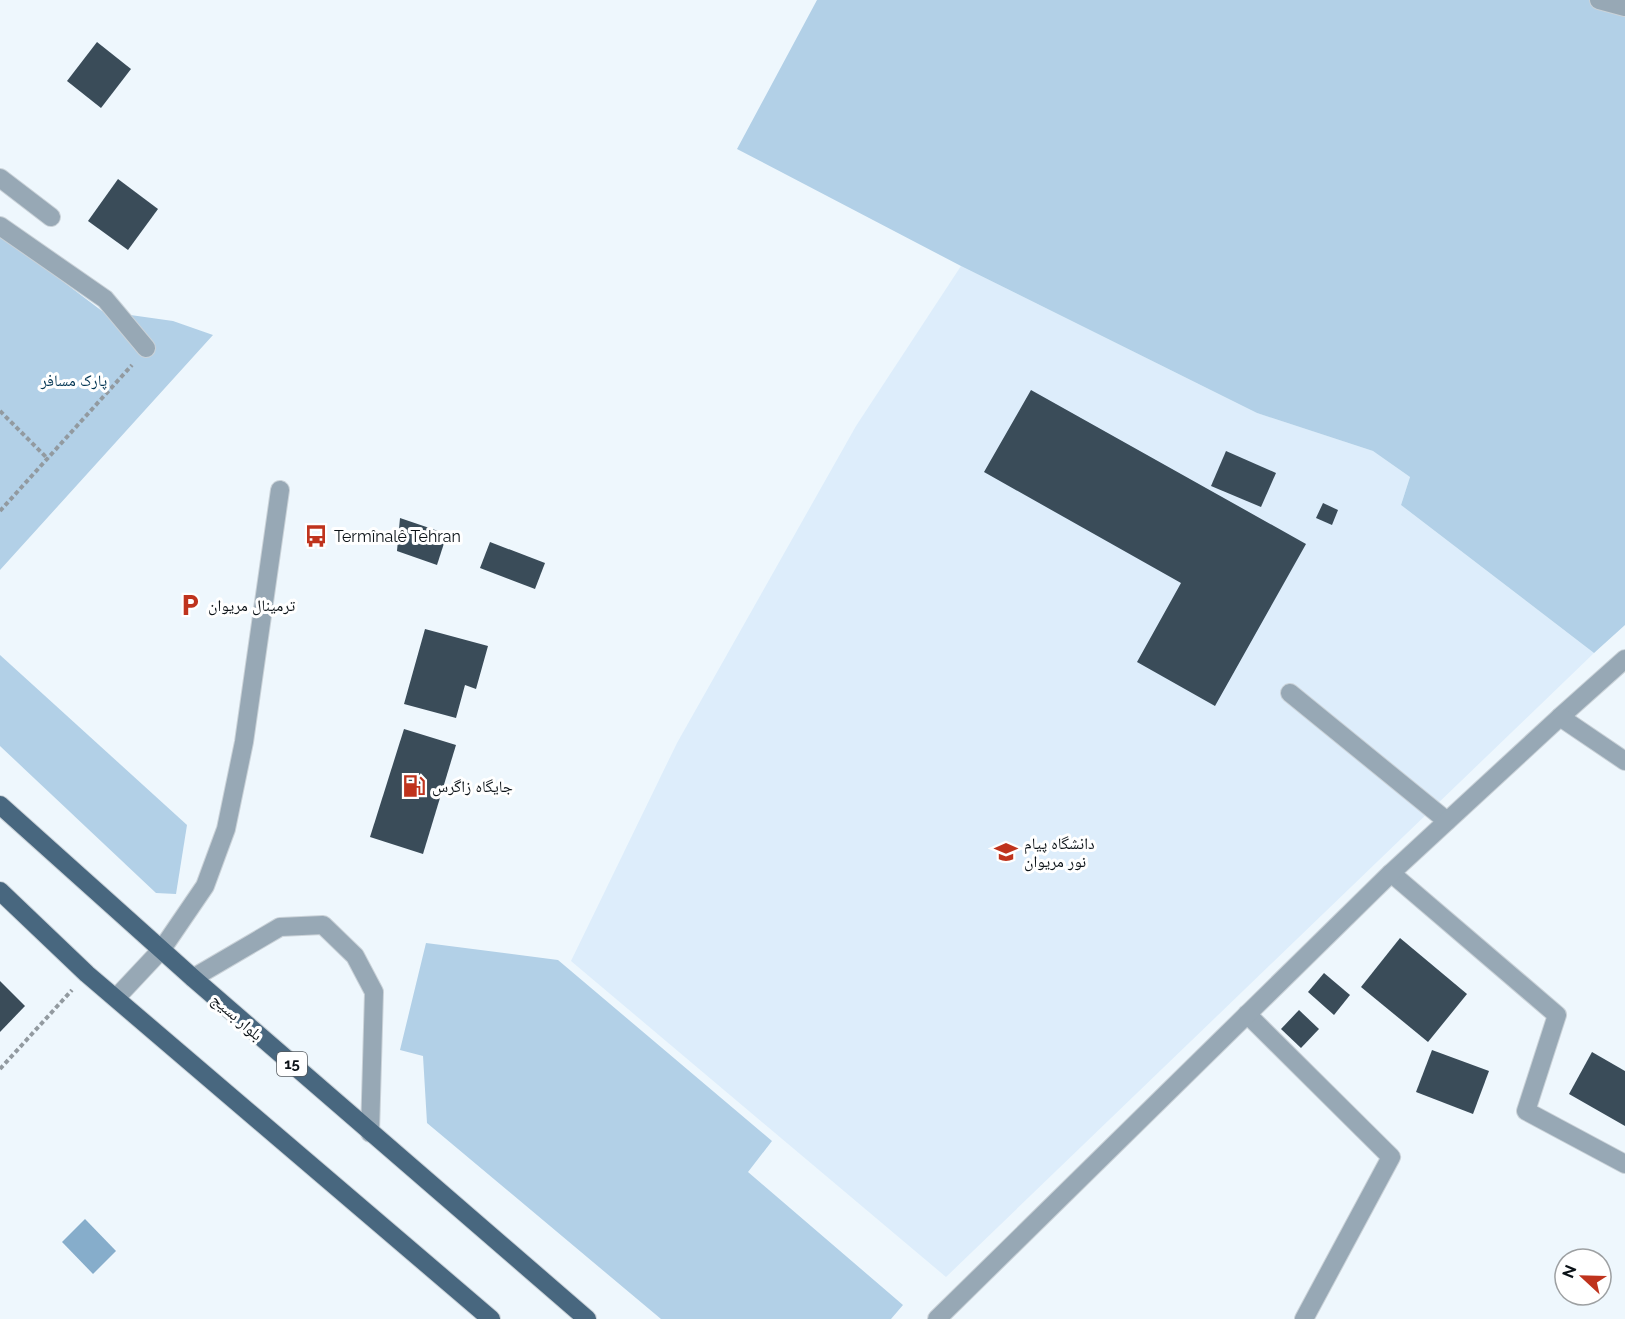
<svg xmlns="http://www.w3.org/2000/svg" width="1625" height="1319" font-family="Raleway,'Noto Naskh Arabic',sans-serif">
	<style>
		.built { fill: #ddedfb }
		.green { fill: #b2d0e7 }
		.water { fill: #86adcb }
		.building { fill: #3a4c59 }
		.lines { fill: none; stroke-linecap: round; stroke-linejoin: round }
		.minor-casing { stroke: #cad2d8; stroke-width: 20 }
		.major-casing { stroke: #cad2d8; stroke-width: 20 }
		.path { stroke: #929aa0; stroke-width: 4; stroke-dasharray: 4.5 3; stroke-linecap: butt }
		.minor { stroke: #97a8b5; stroke-width: 18 }
		.major { stroke: #48677f; stroke-width: 18 }
		.labels { text-anchor: middle; dominant-baseline: central; stroke-width: 6; stroke-linejoin: round; paint-order: stroke }
		.shield { fill: #fff; stroke: #54595d; stroke-width: 1.5 }
		.shield-label { font-size: 15px; font-weight: bold; fill: #0b1217 }
		.park-label { font-size: 16px; fill: #033654; stroke: #fff }
		.poi-label { font-size: 16px; fill: #0b1217; stroke: #fff; text-anchor: start }
		.street-label { font-size: 16px; fill: #0b1217; stroke: #fff }
	</style>
	<rect width="100%" height="100%" fill="#eef7fd"/>
	<!-- built -->
	<path class="built" d="M961 266 1257 413 1373 451 1410 477 1401 505 1594 653 946 1277 571 961 677 743 856 426Z"/>
	<!-- green -->
	<g class="green">
		<path d="M817 0H1625V625L1594 653 1401 505 1410 477 1373 451 1257 413 961 266 737 149Z"/>
		<path d="M0 234 102 311 173 321 213 335 0 570Z"/>
		<path d="M0 655 187 825 176 894 156 893 0 746Z"/>
		<path d="M426 943 558 960 772 1141 748 1172 903 1305 891 1319H661L427 1123 423 1056 400 1050Z"/>
	</g>
	<!-- water -->
	<path class="water" d="M85 1219 116 1251 93 1274 62 1242Z"/>
	<!-- building -->
	<g class="building">
		<path d="M97 42 131 69 101 108 67 81Z"/>
		<path d="M118 179 158 209 128 250 88 221Z"/>
		<path d="M1031 390 1306 544 1215 706 1137 662 1181 583 984 472Z"/>
		<path d="M1226 451 1276 473 1261 507 1211 486Z"/>
		<path d="M1323 503 1338 510 1332 525 1316 518Z"/>
		<path d="M400 518 447 534 437 565 397 551Z"/>
		<path d="M490 542 545 563 535 589 480 568Z"/>
		<path d="M425 629 488 646 476 689 465 685 456 718 404 704Z"/>
		<path d="M404 729 456 745 423 854 370 837Z"/>
		<path d="M1400 938 1467 994 1428 1042 1361 987Z"/>
		<path d="M1324 973 1350 995 1334 1015 1308 992Z"/>
		<path d="M0 981 25 1006 0 1032Z"/>
		<path d="M1299 1010 1319 1029 1301 1048 1281 1029Z"/>
		<path d="M1432 1050 1489 1071 1473 1114 1416 1092Z"/>
		<path d="M1592 1052 1625 1071V1126L1569 1094Z"/>
	</g>
	<g class="lines">
		<!-- minor casing -->
		<g class="minor-casing">
			<g id="minor">
				<path d="M1599 0 1625 7"/>
				<path d="M0 178 51 217"/>
				<path d="M0 226 105 299 146 348"/>
				<path d="M1290 693 1447 821"/>
				<path d="M1560 717 1625 659"/>
				<path d="M1391 873 1557 1015 1526 1111 1625 1164"/>
				<path d="M193 978 280 927 323 925 355 956 374 992 370 1133"/>
				<path d="M116 998 162 949 205 886 226 829 244 742 280 490"/>
				<path d="M1247 1014 1391 1157 1304 1319"/>
				<path d="M937 1319 1391 873 1560 717 1625 761"/>
			</g>
		</g>
		<!-- major casing -->
		<g class="major-casing">
			<g id="major">
				<path d="M0 805 193 978 587 1319"/>
				<path d="M0 891 87 974 491 1319"/>
			</g>
		</g>
		<!-- path -->
		<g class="path">
			<path d="M0 411 48 459"/>
			<path d="M0 511 132 365"/>
			<path d="M0 1069 72 990"/>
		</g>
		<!-- minor -->
		<use href="#minor" class="minor"/>
		<!-- major -->
		<use href="#major" class="major"/>
	</g>
	<!-- icons -->
	<defs>
		<g id="bus-bare" transform="scale(1.8)"><path d="M-5-6H5V4H4V6H2V4H-2V6H-4V4H-5ZM-3.5-4V0h7V-4ZM-3.5 1.2v1.5H-2V1.2ZM2 1.2v1.5H3.5V1.2Z" fill="#bf331d" stroke="#fff" stroke-width="2.5" paint-order="stroke"/></g>
		<g id="parking-bare" transform="scale(1.8)"><path d="M-3.5-5.5H1a3.5 3.5 0 0 1 0 7H-1V5.5H-3.5ZM-1-3.4V-.6H.8a1.4 1.4 0 0 0 0-2.8Z" fill="#bf331d" stroke="#fff" stroke-width="2.5" paint-order="stroke"/></g>
		<g id="fuel-bare" transform="scale(1.8)"><path d="M-5.5-6h7V0h2V4h1.3V-2.5L3-4.5l.8-.8L6-3V5H2.5V1h-1V6h-7ZM-4.2-4.7v3.2H.2V-4.7Z" fill="#bf331d" stroke="#fff" stroke-width="2.5" paint-order="stroke"/></g>
		<g id="university-bare" transform="scale(1.8)"><path d="M0-5L7-2L0 1L-7-2ZM-4 1L0 2.5L4 1V4Q0 6-4 4Z" fill="#bf331d" stroke="#fff" stroke-width="2.5" paint-order="stroke"/></g>
	</defs>
	<g fill-rule="evenodd">
		<use href="#bus-bare" x="316" y="536"/>
		<use href="#parking-bare" x="190" y="605"/>
		<use href="#fuel-bare" x="414" y="786"/>
		<use href="#university-bare" x="1006" y="852"/>
	</g>
	<g class="labels">
		<!-- shield labels -->
		<rect class="shield" x="277" y="1052" width="30" height="24" rx="4.5"/>
		<g class="shield-label">
			<text x="292" y="1064">15</text>
		</g>
		<!-- park labels -->
		<g class="park-label">
			<text x="74" y="380">پارک مسافر</text>
		</g>
		<!-- poi labels -->
		<g class="poi-label">
			<text x="334" y="536">Termînalê Tehran</text>
			<text x="208" y="605">ترمینال مریوان</text>
			<text x="432" y="786">جایگاه زاگرس</text>
			<text x="1024" y="843">دانشگاه پیام<tspan x="1024" dy="18">نور مریوان</tspan></text>
		</g>
		<!-- street labels -->
		<g class="street-label">
			<text transform="translate(237 1017) rotate(41)">بلوار بسیج</text>
		</g>
	</g>
	<!-- north arrow -->
	<g transform="translate(1583 1277) rotate(292)"><circle r="28" fill="#ffffff" stroke="#9da0a2" stroke-width="1.5"/>
	<path d="M0-4.5L10 22L0 15L-10 22Z" fill="#bf331d"/>
	<text y="-9" font-size="16" font-weight="bold" text-anchor="middle" fill="#0b1217">N</text>
	</g>
</svg>
